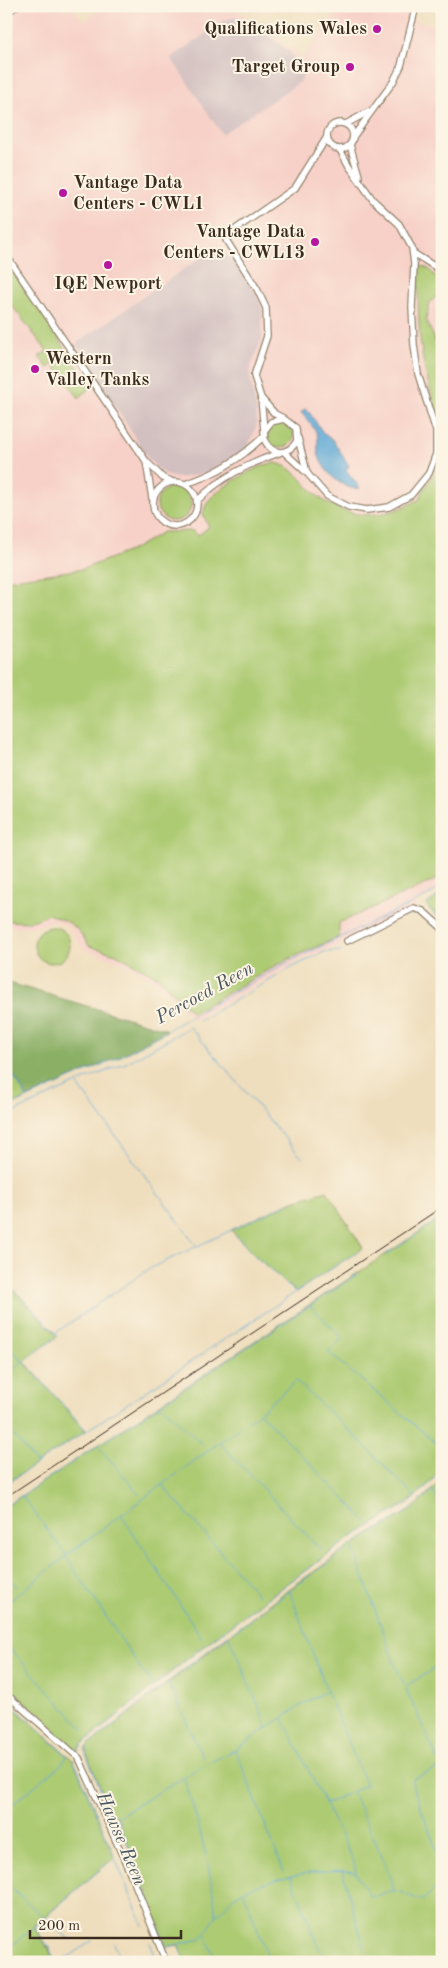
<svg xmlns="http://www.w3.org/2000/svg" width="448" height="1968" font-family="'Old Standard TT',serif">
	<style>
		.built { fill: #f7d1c8 }
		.industrial { fill: #d2bfc0 }
		.green { fill: #adcb73; stroke: #747a48 }
		.forest { fill: #8aaf65; stroke: #626c42 }
		.water { fill: #5fa8d6; stroke: #4d697a }
		.lines { fill: none; stroke-linecap: round; stroke-linejoin: round }
		.stream { stroke: #5fa8d6; stroke-width: 1 }
		.minor-casing { stroke: #95846e; stroke-width: 8 }
		.major-casing { stroke: #95846e; stroke-width: 9 }
		.minor { stroke: #fff; stroke-width: 5.5 }
		.major { stroke: #fff; stroke-width: 7 }
		.rail { stroke: #3b2a1e; stroke-width: 1 }
		.poi-dot { fill: #b5179e; stroke: #fcf5e5; stroke-width: 2 }
		.labels { text-anchor: middle; dominant-baseline: central; stroke-width: 4; stroke-linejoin: round; paint-order: stroke }
		.poi-label { font-size: 18px; font-weight: bold; fill: #3b2a1e; stroke: #fcf5e5; text-anchor: end }
		.water-label { font-size: 19px; font-style: italic; fill: #48565e; stroke: #fcf5e5 }
	</style>
	<rect width="100%" height="100%" fill="#fcf5e5"/>
	<filter id="ink" filterUnits="userSpaceOnUse"><feTurbulence type="fractalNoise" baseFrequency=".02" numOctaves="2"/><feDisplacementMap in="SourceGraphic" scale="10" xChannelSelector="R" yChannelSelector="G"/><feConvolveMatrix kernelMatrix="1 2 1 2 8 2 1 2 1" color-interpolation-filters="sRGB"/></filter>
	<filter id="wash" filterUnits="userSpaceOnUse"><feTurbulence type="fractalNoise" baseFrequency=".0096" numOctaves="4" result="noise"/><feDisplacementMap in="SourceGraphic" scale="20" xChannelSelector="R" yChannelSelector="G"/><feGaussianBlur stdDeviation="1.12" result="paint"/><feColorMatrix in="noise" values="0 0 0 0 0 0 0 0 0 0 0 0 0 0 0 0 0 1.4 0 .05"/><feComposite in="paint" operator="in"/></filter>
	<g filter="url(#wash)">
		<rect width="100%" height="100%" fill="#efdebd"/>
		<!-- built -->
		<path class="built" d="M16 6H71L84 21 102 6H230L292 49 301 59 342 6H416L413 20 442 28V887L417 902 414 908 342 944 303 959 194 1020 152 979 126 964 84 950 69 928 61 923 53 921 39 926 15 928 6 925V12Z"/>
		<!-- industrial -->
		<g class="industrial">
			<path d="M235 17 246 20 289 51 305 73 300 82 222 134 171 58 225 20Z"/>
			<path d="M215 248 223 249 227 254 257 295 262 309V339L251 366 250 378 257 414 256 427 248 446 233 458 210 472 179 478 168 476 159 470 148 458 77 346 78 342Z"/>
		</g>
		<!-- green -->
		<g class="green">
			<path d="M6 262 89 383V389L79 398 53 364 48 368 39 357 47 351 6 298Z"/>
			<path d="M419 265 429 269 442 284V292L430 302 426 320 442 355V443C441 417 430 394 425 369 417 335 418 300 419 265Z"/>
			<circle cx="281" cy="435" r="13"/>
			<path d="M442 449V877L339 923V937L284 961 192 1013 158 977 116 954 89 946C75 924 71 922 47 914 35 923 21 923 6 920V580L83 569 132 550 163 532 193 531 197 536 209 527 203 514C204 509 206 504 209 500 219 488 259 463 275 463 279 463 287 467 290 469 301 476 309 490 320 498 354 522 385 518 420 499L423 490 432 477Z"/>
			<circle cx="174" cy="504" r="17"/>
			<path d="M442 893V922L426 905Z"/>
			<circle cx="52" cy="945" r="18"/>
			<path d="M6 1063 27 1098 6 1108Z"/>
			<path d="M327 1191 363 1248 296 1292 254 1255 231 1230 291 1202Z"/>
			<path d="M442 1217V1469L427 1486 408 1503 350 1538 287 1584 206 1644 82 1744 77 1753 6 1684V1506Z"/>
			<path d="M6 1282 58 1336 24 1361 86 1431 6 1484Z"/>
			<path d="M442 1480V1962H185L178 1945 166 1947 146 1890 117 1817 111 1814 85 1750 87 1746 289 1589 352 1545 412 1509Z"/>
			<path d="M6 1700 74 1761 115 1857 34 1926 56 1962H6Z"/>
		</g>
		<!-- forest -->
		<path class="forest" d="M6 982 168 1030 119 1057 27 1098 6 1063Z"/>
		<!-- water -->
		<path class="water" d="M305 409 309 412 324 434 333 440 349 466 346 470 360 488C343 492 321 469 318 453 317 446 319 440 317 434 314 427 306 419 301 412Z"/>
		<g class="lines">
			<!-- stream -->
			<g class="stream">
				<path d="M442 893 426 905 442 922"/>
				<path d="M402 917C420 910 429 922 442 933"/>
				<path d="M360 943 368 935 387 924"/>
				<path d="M199 1021 293 967 324 952 342 951"/>
				<path d="M6 1063 27 1098"/>
				<path d="M77 1084 196 1245"/>
				<path d="M6 1108 119 1057 286 963 426 897 442 887"/>
				<path d="M6 1116 77 1083 126 1063 190 1027 302 1158"/>
				<path d="M235 1234 254 1255 296 1292"/>
				<path d="M386 1255 442 1217"/>
				<path d="M6 1282 55 1332"/>
				<path d="M310 1306 343 1338 328 1352 442 1448"/>
				<path d="M6 1343 86 1430"/>
				<path d="M6 1374 58 1336 55 1333 149 1269 291 1202"/>
				<path d="M161 1405 207 1449"/>
				<path d="M260 1413 367 1522"/>
				<path d="M6 1426 37 1464"/>
				<path d="M219 1442 322 1551"/>
				<path d="M98 1446 139 1494"/>
				<path d="M6 1484 358 1251"/>
				<path d="M162 1485 258 1595"/>
				<path d="M22 1496 66 1555"/>
				<path d="M6 1506 358 1274"/>
				<path d="M122 1516 202 1638"/>
				<path d="M352 1545 394 1662 442 1769"/>
				<path d="M66 1557 145 1675 154 1685"/>
				<path d="M6 1574 17 1587"/>
				<path d="M289 1590 327 1691 366 1785 325 1804"/>
				<path d="M6 1604 67 1555 259 1413 296 1381 354 1435 415 1497"/>
				<path d="M232 1633 352 1545 412 1509 433 1490 442 1510"/>
				<path d="M6 1644 84 1730"/>
				<path d="M168 1682 203 1758"/>
				<path d="M6 1684 70 1747"/>
				<path d="M406 1686 442 1664"/>
				<path d="M327 1691 301 1705 235 1750 206 1764 117 1817 146 1890 166 1947 201 1939C206 1934 208 1928 212 1923 213 1920 231 1899 234 1897 253 1881 334 1864 356 1873L370 1896C379 1897 386 1890 395 1891 404 1891 411 1899 423 1900L442 1882"/>
				<path d="M6 1700 67 1756 61 1765 6 1809"/>
				<path d="M283 1719 354 1862 356 1873"/>
				<path d="M236 1751 284 1872"/>
				<path d="M76 1753 82 1744 206 1644 287 1584 350 1538 408 1503 427 1486 442 1469"/>
				<path d="M75 1759 74 1761 143 1925"/>
				<path d="M440 1767 413 1779 412 1784 442 1865"/>
				<path d="M184 1779C200 1827 210 1865 216 1915"/>
				<path d="M353 1793 391 1877 394 1890"/>
				<path d="M111 1814 86 1754 87 1746 228 1635 268 1728"/>
				<path d="M342 1869 368 1962"/>
				<path d="M291 1877 325 1962"/>
				<path d="M6 1884 69 1939"/>
				<path d="M244 1893 270 1962"/>
				<path d="M34 1927 47 1944 55 1960"/>
				<path d="M205 1936 218 1962"/>
				<path d="M114 1943 122 1962"/>
				<path d="M150 1943 158 1962"/>
				<path d="M179 1946 185 1962"/>
				<path d="M6 1951 111 1860"/>
				<path d="M61 1962 92 1941"/>
			</g>
		</g>
	</g>
	<g filter="url(#ink)">
		<g class="lines">
			<!-- minor casing -->
			<g class="minor-casing">
				<g id="minor">
					<circle cx="340" cy="136" r="13"/>
					<path d="M346 124 368 112"/>
					<path d="M353 137 393 82 401 66 416 6"/>
					<path d="M350 145 359 176"/>
					<path d="M413 253 442 271"/>
					<path d="M6 255 146 461 163 478 171 481"/>
					<path d="M261 398 275 414 283 418"/>
					<path d="M264 431 271 422 284 419 296 428 297 441C288 455 273 456 265 441L261 398 254 376 267 336 266 308 257 289 226 240 230 233 295 188 327 137"/>
					<path d="M298 438 307 473"/>
					<path d="M284 452 307 473 327 496 349 507 367 510 389 507 411 495 429 473 436 454V431L418 374 414 345 412 307 414 264 412 248 399 224 373 200 349 166 340 150"/>
					<path d="M146 461 152 498"/>
					<circle cx="175" cy="504" r="22"/>
					<path d="M185 484C217 474 240 459 264 436"/>
					<path d="M197 501C221 477 248 464 279 453"/>
					<path d="M347 941 414 908 423 911 442 928"/>
					<path d="M6 1694 79 1758 133 1879 166 1962"/>
				</g>
			</g>
			<!-- major casing -->
			<g class="major-casing">
				<path id="major" d="M6 12 16 6"/>
			</g>
			<!-- minor -->
			<use href="#minor" class="minor"/>
			<!-- major -->
			<use href="#major" class="major"/>
			<!-- rail -->
			<path class="rail" d="M6 1497 442 1207"/>
		</g>
	</g>
	<!-- markers -->
	<g class="poi-dot">
		<circle cx="377" cy="29" r="5"/>
		<circle cx="350" cy="67" r="5"/>
		<circle cx="63" cy="193" r="5"/>
		<circle cx="315" cy="242" r="5"/>
		<circle cx="108" cy="265" r="5"/>
		<circle cx="35" cy="369" r="5"/>
	</g>
	<g class="labels">
		<!-- poi labels -->
		<g class="poi-label">
			<text x="367" y="29">Qualifications Wales</text>
			<text x="340" y="67">Target Group</text>
			<text x="73" y="183" text-anchor="start">Vantage Data<tspan x="73" dy="21">Centers - CWL1</tspan></text>
			<text x="305" y="232">Vantage Data<tspan x="305" dy="21">Centers - CWL13</tspan></text>
			<text x="108" y="284" text-anchor="middle">IQE Newport</text>
			<text x="45" y="359" text-anchor="start">Western<tspan x="45" dy="21">Valley Tanks</tspan></text>
		</g>
		<!-- water labels -->
		<g class="water-label">
			<text transform="translate(205 994) rotate(-29)">Percoed Reen</text>
			<text transform="translate(120 1839) rotate(67)">Hawse Reen</text>
		</g>
	</g>
	<!-- margin -->
	<rect width="448" height="1968" fill="none" stroke="#fcf5e5" stroke-width="25"/>
	<!-- scale -->
	<path d="M30 1930v8h151v-8" fill="none" stroke="#3b2a1e" stroke-width="2.5"/>
	<text x="38" y="1930" font-size="15" fill="#3b2a1e" stroke="#fcf5e5" stroke-width="4" paint-order="stroke">200 m</text>
</svg>
